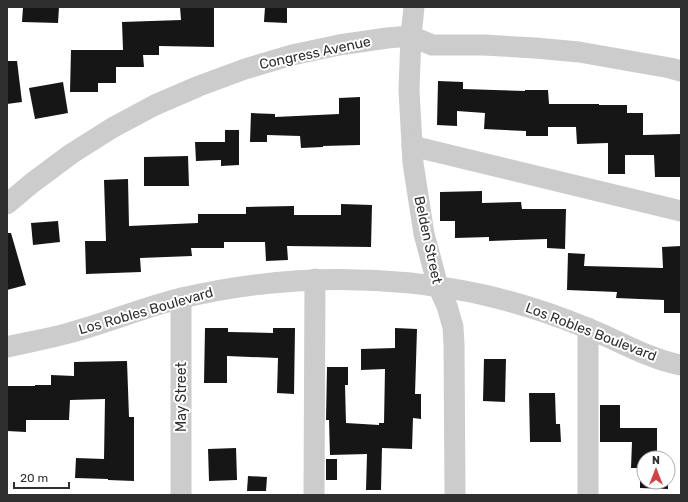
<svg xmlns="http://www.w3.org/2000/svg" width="688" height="502" font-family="Rubik,sans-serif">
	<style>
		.building { fill: #161616 }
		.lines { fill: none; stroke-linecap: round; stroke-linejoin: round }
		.minor { stroke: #ccc; stroke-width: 21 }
		.labels { text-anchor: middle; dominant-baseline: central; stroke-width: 4; stroke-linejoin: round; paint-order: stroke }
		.street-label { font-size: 14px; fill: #2f2f2f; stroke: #fff }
	</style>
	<rect width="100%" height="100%" fill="#fff"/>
	<!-- building -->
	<g class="building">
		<path d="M23 7H59L58 23 22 22Z"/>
		<path d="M180 7H214V47L159 46V55H143L144 67H116V83H98V92H70L71 50H123L122 22 181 20Z"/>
		<path d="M265 7H287V23L264 22Z"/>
		<path d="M7 61H17L22 102 7 104Z"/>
		<path d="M438 81 463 82V89L525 91V90H548L549 104H599V105H627V113H643V135L681 134V177H655L654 155H625V174H608V143L577 144 576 127H548V136H526V131L484 129 485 113 457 111V126L437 125Z"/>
		<path d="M63 82 68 113 35 119 29 88Z"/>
		<path d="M360 97V145L323 146V147L301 148 300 136 267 135V142H250L251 113 275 114V117L339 114V98Z"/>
		<path d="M225 130H239V165L221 166V160L196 161 195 142H225Z"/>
		<path d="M188 156 189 186H144V157Z"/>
		<path d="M128 179 129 226 198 223V214H246V207L294 206V215H341V204L372 205 371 247 287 246 288 260 266 261 265 242H224V248H191L192 256 140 258 141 272 86 274 85 241H106L104 180Z"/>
		<path d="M482 191V203L521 202 522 209H566L565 249 547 248V239L489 241V237L455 238V221H440V192Z"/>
		<path d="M58 221 60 242 33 245 31 223Z"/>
		<path d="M7 233H11L26 285 7 290Z"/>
		<path d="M681 246V313H664V300L616 298 617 292 567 290 568 253 585 254 584 266 663 268 662 247Z"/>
		<path d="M205 328H228V332L273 333V328H295L294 394 277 393 278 358 227 356V383H204Z"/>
		<path d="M395 328 417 329 415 394H421V419L413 418 412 449 382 448 381 490H366L367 454 330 455 329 420H326L327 367H348V385H345L346 423 379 425V423H384L385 369 361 370V349L395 348Z"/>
		<path d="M484 359H506L505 402 483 401Z"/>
		<path d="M127 361 129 417H134V481L108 480V479L75 478 76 458 104 459 105 399 70 400 69 420H26V432L7 431V386H35V385H51V375L74 376V362Z"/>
		<path d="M529 393H555L556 424H560L561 442H530Z"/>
		<path d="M600 405H620V428H657V458H644V482H668V472V489L640 488V468H631L632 442H600Z"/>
		<path d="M236 448 237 480 209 481 208 449Z"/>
		<rect x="326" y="459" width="11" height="21"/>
		<path d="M248 476 267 477 266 491H247Z"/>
	</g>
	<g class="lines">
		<!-- minor -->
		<g class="minor">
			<path d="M414 7 411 36 409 90 413 163 424 234 438 286 447 306 453 327 454 344 455 495"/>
			<path d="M412 146 681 211"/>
			<path d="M7 204 32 183 71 154 112 128 155 105 199 86 245 69 292 55 339 45 387 38 411 36 432 45H484L535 48 579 52 670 68 681 71"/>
			<path d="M588 328V495"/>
			<path d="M7 347C27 342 48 339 69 333 107 323 144 307 182 298 259 280 333 275 411 283 435 286 460 289 484 295 519 303 553 314 587 328 618 340 648 359 681 365"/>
			<path d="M181 495V298"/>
			<path d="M314 495 315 279"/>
		</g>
	</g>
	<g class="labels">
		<!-- street labels -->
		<g class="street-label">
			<text transform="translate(315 53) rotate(-12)">Congress Avenue</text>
			<text transform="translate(428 240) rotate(78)">Belden Street</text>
			<text transform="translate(146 311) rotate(-16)">Los Robles Boulevard</text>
			<text transform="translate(591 332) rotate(21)">Los Robles Boulevard</text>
			<text transform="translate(181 397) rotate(-90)">May Street</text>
		</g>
	</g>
	<!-- border -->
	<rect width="688" height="502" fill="none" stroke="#2f2f2f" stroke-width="16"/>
	<!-- north arrow -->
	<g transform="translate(656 470)"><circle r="19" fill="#ffffff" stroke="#acacac"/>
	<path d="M0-3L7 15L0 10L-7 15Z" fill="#d54144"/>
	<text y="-6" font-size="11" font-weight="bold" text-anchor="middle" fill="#2f2f2f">N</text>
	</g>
	<!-- scale -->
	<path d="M14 482v6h55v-6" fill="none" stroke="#2f2f2f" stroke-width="2"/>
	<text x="20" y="482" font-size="12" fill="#2f2f2f" stroke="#ffffff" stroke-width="3" paint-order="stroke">20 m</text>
</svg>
